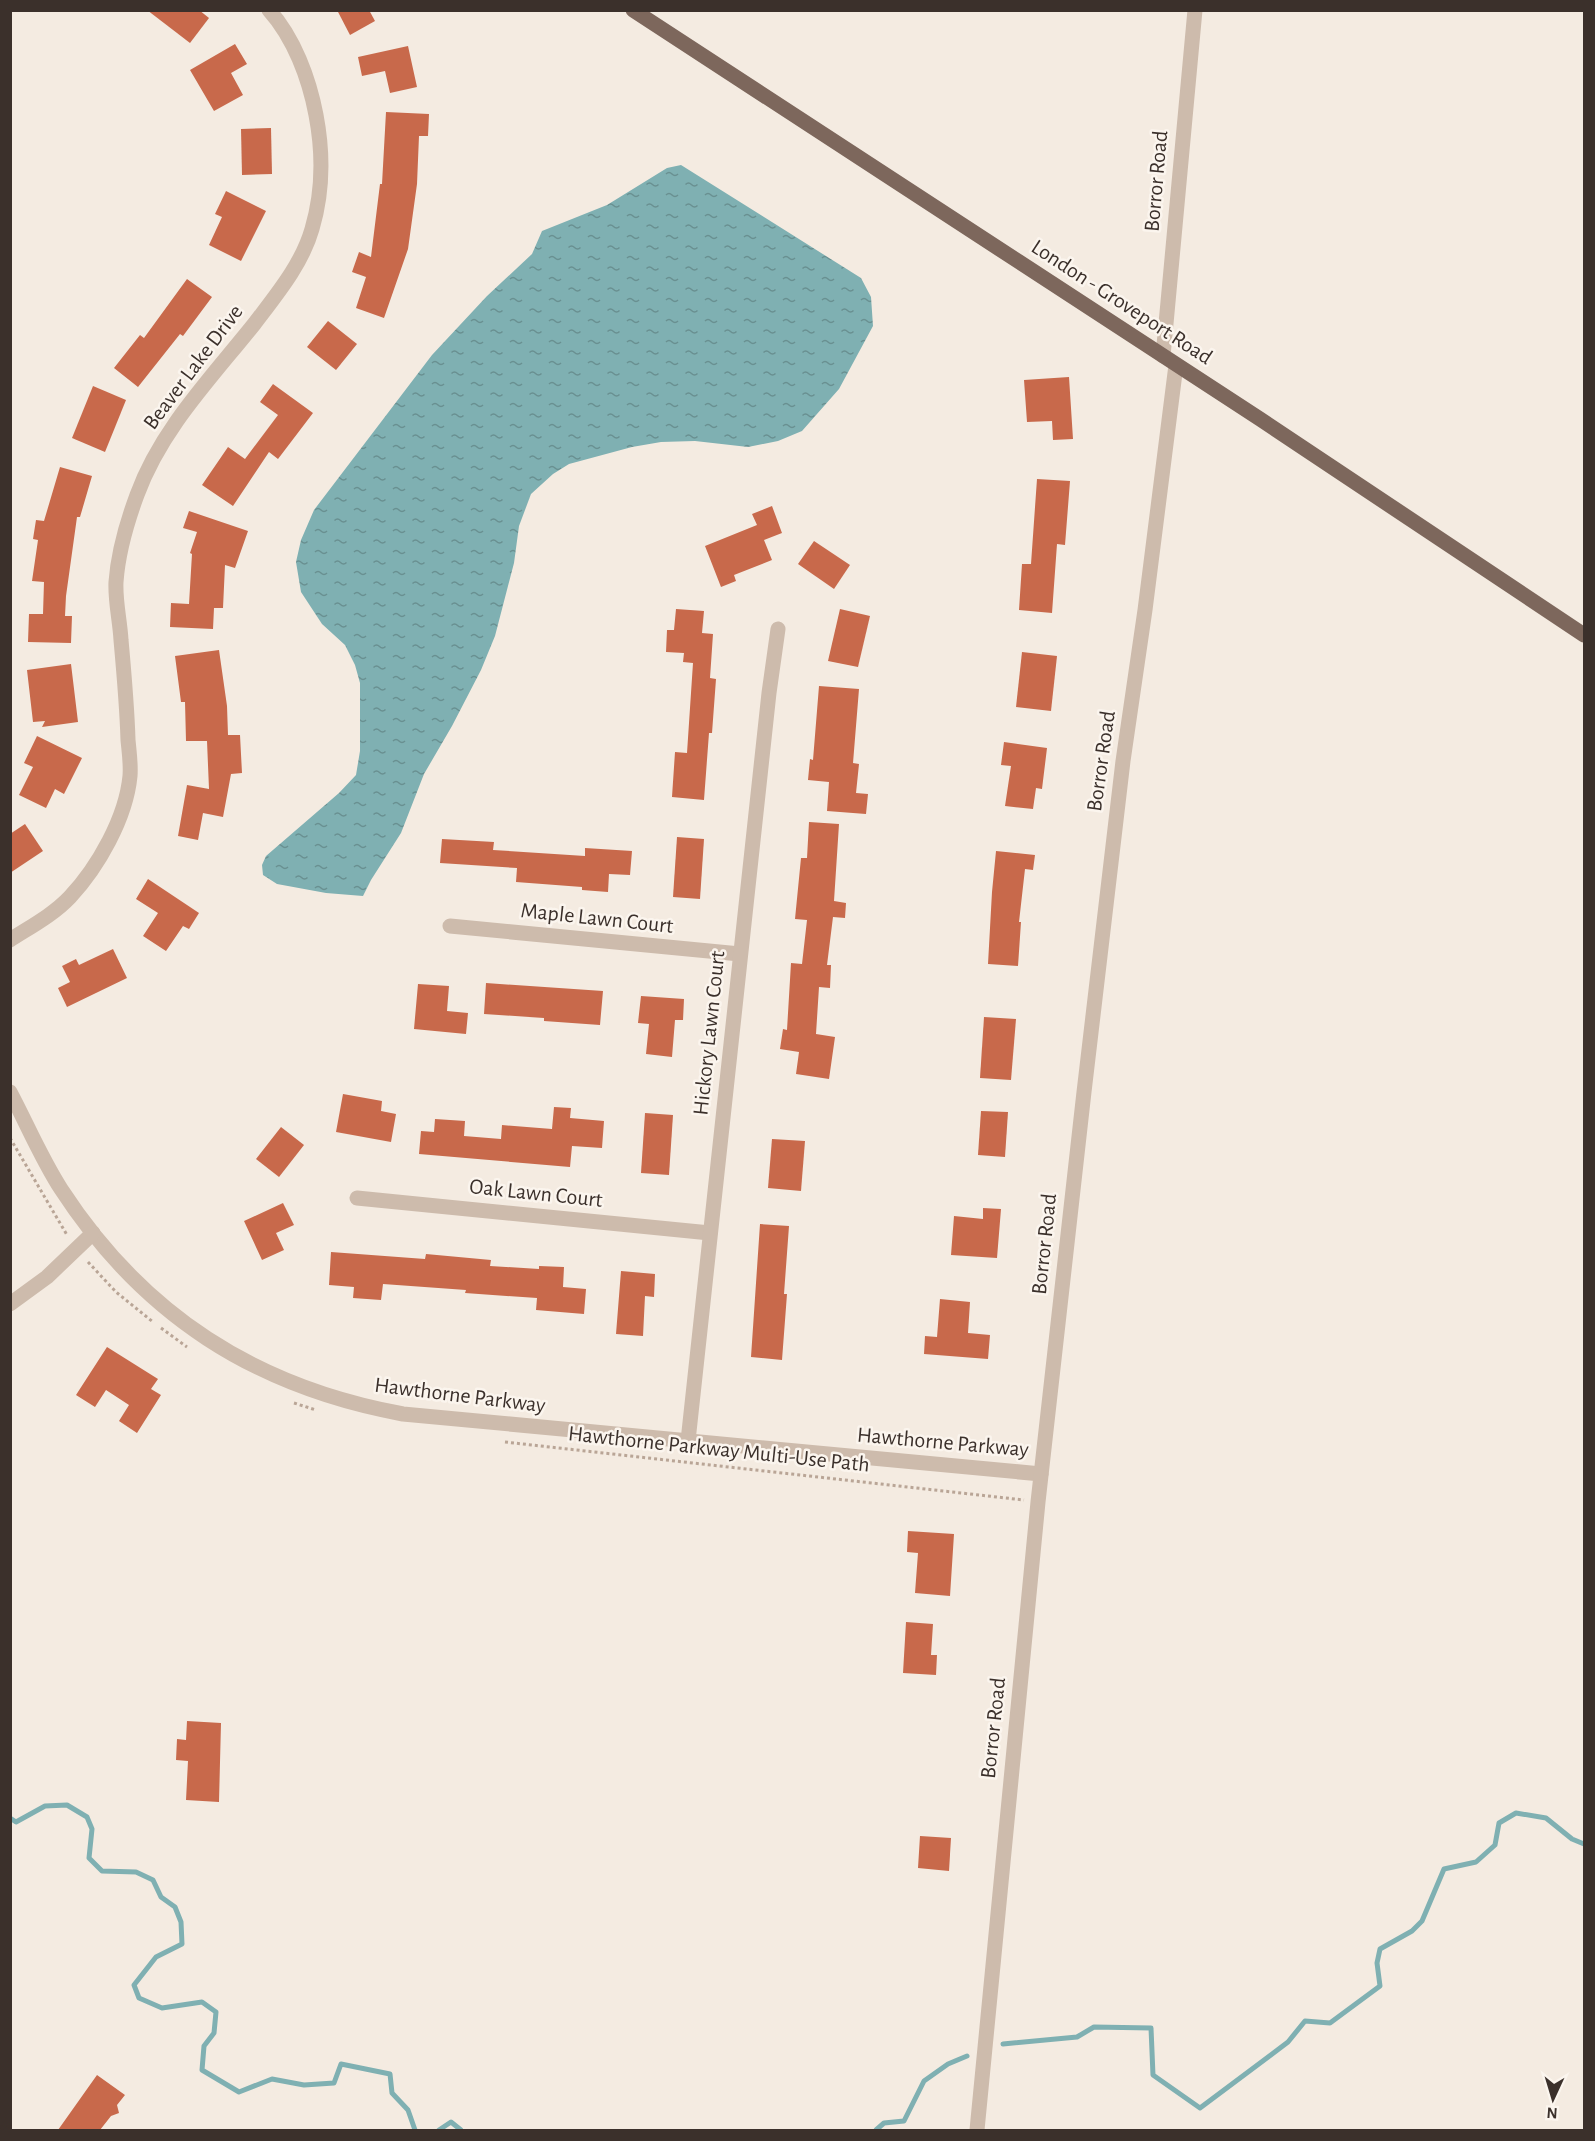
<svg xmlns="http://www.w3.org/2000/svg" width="1595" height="2141" font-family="'Alegreya Sans',sans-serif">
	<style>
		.water { fill: url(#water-ripples) }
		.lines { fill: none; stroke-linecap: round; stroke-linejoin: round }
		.stream { stroke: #7fb0b2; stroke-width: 5 }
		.building { fill: #c8694b }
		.path { stroke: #b9a596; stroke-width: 3; stroke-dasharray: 3 3; stroke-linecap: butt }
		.minor { stroke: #cdbbac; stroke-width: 15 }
		.major { stroke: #7d675c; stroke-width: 15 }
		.labels { text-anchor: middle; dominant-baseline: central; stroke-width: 5; stroke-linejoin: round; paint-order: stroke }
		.street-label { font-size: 22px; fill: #3b302b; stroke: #fbf5ee }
	</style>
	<defs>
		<pattern id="water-ripples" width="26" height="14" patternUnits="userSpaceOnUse" patternTransform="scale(1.5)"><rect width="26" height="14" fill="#7fb0b2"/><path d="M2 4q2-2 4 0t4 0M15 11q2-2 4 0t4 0" fill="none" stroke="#699091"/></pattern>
	</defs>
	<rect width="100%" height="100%" fill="#f4ebe1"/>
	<!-- water -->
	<path class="water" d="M681 165 861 278 871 297 873 326 839 389 802 431 778 441 748 447 695 441 661 442 632 447 569 464 553 474 531 494 519 526 514 563 495 636 481 670 452 726 424 774 401 833 371 880 363 896 326 893 277 884 263 875 262 865 266 856 339 793 356 775 360 751V683L355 665 345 645 322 624 301 592 296 562 301 540 314 510 432 355 487 296 532 254 542 231 607 205 667 168Z"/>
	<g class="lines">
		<!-- stream -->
		<g class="stream">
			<path d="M10 1818 16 1822 45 1806 67 1805 87 1817 92 1829 89 1858 102 1871 136 1872 153 1880 161 1897 175 1907 181 1922 182 1944 156 1957 134 1985 139 1998 162 2008 202 2002 216 2012 214 2033 204 2046 202 2070 239 2092 272 2079 304 2085 334 2083 341 2064 390 2074 392 2093 408 2110 415 2130"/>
			<path d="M1003 2044 1077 2037 1094 2027 1151 2028 1153 2075 1200 2108 1288 2042 1305 2021 1330 2023 1380 1986 1377 1963 1380 1949 1412 1931 1422 1921 1444 1869 1476 1862 1495 1845 1499 1823 1516 1813 1546 1818 1572 1839 1584 1844"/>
			<path d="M439 2130 451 2122 461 2130"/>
			<path d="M876 2130 884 2123 904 2121 924 2081 948 2064 967 2056"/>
		</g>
	</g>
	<!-- building -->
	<g class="building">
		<path d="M147 10H199L209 18 190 43Z"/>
		<path d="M337 10H369L375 21 350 35Z"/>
		<path d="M235 44 247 64 231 73 243 95 214 111 190 70Z"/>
		<path d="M408 46 417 87 390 93 385 71 362 76 358 57Z"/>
		<path d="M386 112 429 114 428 136H419L417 184 408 249 384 318 356 308 366 277 352 272 359 252 371 257 380 184H382Z"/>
		<path d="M271 128 272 174 242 175 241 129Z"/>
		<path d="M226 191 266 211 241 261 209 245 222 217 215 214Z"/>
		<path d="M187 279 212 297 183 336 180 334 138 387 114 368 140 335 144 338Z"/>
		<path d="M328 321 357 344 336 370 307 347Z"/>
		<path d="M1069 377 1073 439 1053 440 1052 421 1027 422 1024 380Z"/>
		<path d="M273 384 313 413 278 459 269 452 233 506 202 485 228 447 245 459 278 415 260 402Z"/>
		<path d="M93 386 126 400 105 452 72 438Z"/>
		<path d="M60 467 92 476 80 517H77L66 596 65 616H72L71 643 28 642 29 614H43L44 582 32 581 38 540 33 539 36 520 44 521Z"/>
		<path d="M1037 479 1070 481 1065 545 1057 544 1052 613 1019 610 1022 564H1031Z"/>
		<path d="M772 506 782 533 764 540 772 560 734 575 736 581 721 587 705 546 757 525 752 514Z"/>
		<path d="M189 511 248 531 235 568 225 565 223 608H214L213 629 170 627 171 603 189 604 192 554 190 553 197 532 183 528Z"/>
		<path d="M814 541 850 565 834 589 798 564Z"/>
		<path d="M676 609 704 611 702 633 713 634 710 678 716 679 712 733H709L704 800 672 797 675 752 687 753 693 663 683 662 684 653 666 652 667 630H674Z"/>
		<path d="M840 609 870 616 858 667 828 661Z"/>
		<path d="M219 650 227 706 228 735H240L242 773 231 774 223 817 203 813 198 840 178 836 187 785 209 789 207 741H186L185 702H181L175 656Z"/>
		<path d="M1022 652 1057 656 1051 711 1016 707Z"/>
		<path d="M71 664 78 722 42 727 45 721 33 722 27 670Z"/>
		<path d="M819 686 859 689 853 763 859 764 856 793 868 794 866 814 827 811 829 782 808 780 810 759 813 760Z"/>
		<path d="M37 736 82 758 64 794 55 789 46 808 19 795 33 767 24 763Z"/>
		<path d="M1004 742 1047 748 1042 789 1036 788 1033 809 1005 806 1011 766 1001 765Z"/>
		<path d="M809 822 839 824 834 901 846 903 845 918 833 917 827 965H831L830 988 819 987 816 1034 835 1037 829 1079 796 1074 799 1052 780 1049 783 1029 787 1030 791 963 802 964 807 920 795 919 801 858H807Z"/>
		<path d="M25 824 43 851 10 873V834Z"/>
		<path d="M677 837 704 839 700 899 673 897Z"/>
		<path d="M442 839 494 842 493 850 585 856V848L632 851 630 875 609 874 608 892 582 890V887L516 882 517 868 440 863Z"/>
		<path d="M996 851 1035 855 1033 870 1025 869 1019 922H1021L1018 966 988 964 992 892Z"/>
		<path d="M148 879 199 913 189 929 183 926 166 951 143 936 158 913 136 899Z"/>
		<path d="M113 949 127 978 67 1007 58 988 70 982 62 966 76 959 79 965Z"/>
		<path d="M486 983 603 991 600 1025 544 1021V1018L484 1014Z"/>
		<path d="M418 984 449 986 447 1011 468 1013 466 1034 414 1029Z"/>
		<path d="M641 996 684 999 683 1020H675L672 1057 646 1054 649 1024 638 1023Z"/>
		<path d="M984 1017 1016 1019 1011 1080 980 1078Z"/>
		<path d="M343 1094 382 1101 381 1111 396 1114 391 1142 336 1132Z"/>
		<path d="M554 1107 571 1108 570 1118 604 1121 602 1148 572 1146 570 1167 419 1154 421 1131 434 1132 435 1119 465 1121 464 1136 501 1139 502 1125 552 1129Z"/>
		<path d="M981 1111 1008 1112 1005 1157 978 1155Z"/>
		<path d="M645 1113 673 1115 669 1175 641 1173Z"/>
		<path d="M281 1127 304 1145 279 1177 256 1159Z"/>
		<path d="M772 1139 805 1141 801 1191 768 1188Z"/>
		<path d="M283 1203 294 1225 276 1233 284 1250 262 1260 244 1221Z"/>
		<path d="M983 1208 1001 1209 997 1258 951 1255 954 1216 983 1219Z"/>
		<path d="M760 1224 789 1226 784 1294H787L782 1360 751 1357Z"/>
		<path d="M331 1252 425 1259 426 1254 491 1260 490 1266 539 1269V1266L564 1267 563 1287 586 1289 584 1314 536 1310 537 1298 465 1293 466 1290 383 1284 381 1300 353 1298 354 1287 329 1285Z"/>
		<path d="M621 1271 655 1274 654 1297 645 1296 643 1336 616 1334Z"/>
		<path d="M940 1299 970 1302 968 1333 990 1335 988 1359 924 1354 925 1336 937 1337Z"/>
		<path d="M107 1347 158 1379 151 1389 161 1395 137 1433 119 1421 129 1405 106 1390 95 1407 76 1395Z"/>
		<path d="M908 1531 954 1534 950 1596 915 1593 918 1553 907 1552Z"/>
		<path d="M906 1622 933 1624 931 1655H937L936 1675 903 1673Z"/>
		<path d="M187 1721 221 1723 219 1802 186 1800 188 1761 176 1760 177 1739 186 1740Z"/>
		<path d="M920 1836 951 1838 949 1871 918 1868Z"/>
		<path d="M97 2075 125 2095 117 2105 119 2113 111 2116 100 2130H58Z"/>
	</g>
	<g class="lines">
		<!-- path -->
		<g class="path">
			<path d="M10 1138 67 1235"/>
			<path d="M88 1262 116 1292 153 1322"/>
			<path d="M161 1328 187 1347"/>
			<path d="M294 1403 316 1410"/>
			<path d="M505 1442 1024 1500"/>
		</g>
		<!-- minor -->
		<g class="minor">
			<path d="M1163 356 1195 10"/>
			<path d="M450 926 740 954"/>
			<path d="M10 940C30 927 53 915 70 897 98 867 126 818 130 776 131 764 129 751 128 740 127 706 124 673 121 640 120 621 115 601 116 582 118 554 127 522 137 495 161 429 212 377 255 323 277 294 302 264 312 229 323 192 323 152 316 115 309 78 294 38 269 10"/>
			<path d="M10 1092C27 1124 41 1158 61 1189 143 1315 255 1387 403 1414L1041 1474"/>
			<path d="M357 1198 710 1233"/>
			<path d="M10 1304 47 1277 93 1233"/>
			<path d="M688 1441 769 693 778 629"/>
			<path d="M977 2130 1038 1502 1084 1092 1123 761 1145 610 1176 365"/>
		</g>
		<!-- major -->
		<path class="major" d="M633 10 1260 419 1584 635"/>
	</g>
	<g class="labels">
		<!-- street labels -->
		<g class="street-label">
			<text transform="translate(1156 181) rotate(-85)">Borror Road</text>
			<text transform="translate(1122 302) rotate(33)">London - Groveport Road</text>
			<text transform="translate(193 367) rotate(-53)">Beaver Lake Drive</text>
			<text transform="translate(1101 761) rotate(-82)">Borror Road</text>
			<text transform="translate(597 918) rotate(6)">Maple Lawn Court</text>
			<text transform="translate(709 1033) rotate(-84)">Hickory Lawn Court</text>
			<text transform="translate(536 1193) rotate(6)">Oak Lawn Court</text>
			<text transform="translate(1044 1244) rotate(-84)">Borror Road</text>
			<text transform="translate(460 1395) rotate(7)">Hawthorne Parkway</text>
			<text transform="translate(943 1442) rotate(5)">Hawthorne Parkway</text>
			<text transform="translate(719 1449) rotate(6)">Hawthorne Parkway Multi-Use Path</text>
			<text transform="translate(993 1728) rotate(-84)">Borror Road</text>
		</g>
	</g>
	<!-- border -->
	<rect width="1595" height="2141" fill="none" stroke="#3b302b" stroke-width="24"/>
	<!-- north arrow -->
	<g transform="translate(1553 2099) rotate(184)" stroke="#fbf5ee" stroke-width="4.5" paint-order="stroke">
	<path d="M0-4.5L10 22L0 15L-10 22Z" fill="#3b302b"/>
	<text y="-9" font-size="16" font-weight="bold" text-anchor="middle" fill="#3b302b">N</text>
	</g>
</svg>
